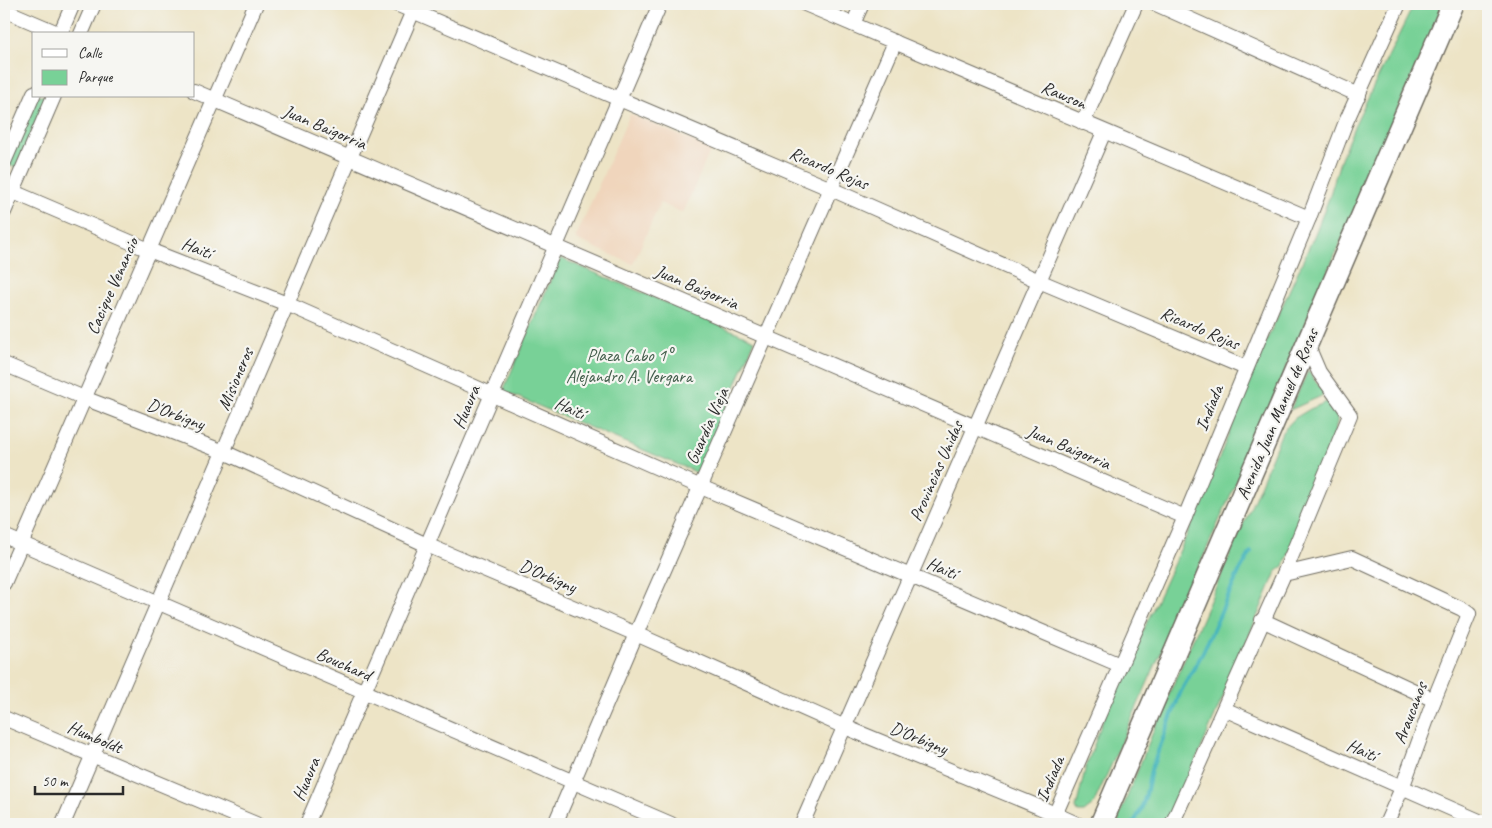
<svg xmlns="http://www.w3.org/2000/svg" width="1492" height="828" font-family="Caveat,sans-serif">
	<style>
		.built { fill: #f0d5bc }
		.green { fill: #78d197; stroke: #527e61 }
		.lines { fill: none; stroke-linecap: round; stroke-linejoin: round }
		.stream { stroke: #45b5bd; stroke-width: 4 }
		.street-casing { stroke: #6f6c61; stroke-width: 16 }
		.primary-casing { stroke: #6f6c61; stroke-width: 24 }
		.street { stroke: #fff; stroke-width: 14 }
		.primary { stroke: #fff; stroke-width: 21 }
		.labels { text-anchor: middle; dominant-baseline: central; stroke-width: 4.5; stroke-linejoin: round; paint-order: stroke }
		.street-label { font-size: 18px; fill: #2b2b2b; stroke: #f6f6f2 }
		.park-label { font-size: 18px; fill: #425d4b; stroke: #f6f6f2 }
	</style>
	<rect width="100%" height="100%" fill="#f6f6f2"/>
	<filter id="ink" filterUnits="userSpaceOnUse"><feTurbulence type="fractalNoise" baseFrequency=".02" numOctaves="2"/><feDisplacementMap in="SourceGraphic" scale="10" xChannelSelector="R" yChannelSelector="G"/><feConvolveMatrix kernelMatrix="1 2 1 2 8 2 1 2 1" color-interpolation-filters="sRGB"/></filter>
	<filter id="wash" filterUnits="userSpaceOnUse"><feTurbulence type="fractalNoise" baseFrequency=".0096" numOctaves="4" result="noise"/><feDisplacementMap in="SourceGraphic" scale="20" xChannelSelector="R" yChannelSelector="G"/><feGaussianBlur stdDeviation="1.12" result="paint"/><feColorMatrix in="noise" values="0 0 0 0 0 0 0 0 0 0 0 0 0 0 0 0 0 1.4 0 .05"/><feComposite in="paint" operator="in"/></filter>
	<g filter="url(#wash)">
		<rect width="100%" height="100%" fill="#ede4c6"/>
		<!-- built -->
		<path class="built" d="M630 114 711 149 683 213 660 203 633 264 575 239Z"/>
		<!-- green -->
		<g class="green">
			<path d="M1414 4H1443L1273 399 1109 770 1093 805 1084 812H1078L1076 808 1085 770 1105 714 1206 493 1250 377 1315 234 1329 198 1341 158 1356 122Z"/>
			<path d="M35 96H47L16 168 5 163Z"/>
			<path d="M560 258 755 340 698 473 503 391Z"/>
			<path d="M1308 371 1319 386 1328 393 1290 410Z"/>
			<path d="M1329 401 1335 408 1337 414V422L1331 444 1284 566 1276 572 1169 824H1118L1119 817 1159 717 1260 486 1282 432 1295 418 1310 409Z"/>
		</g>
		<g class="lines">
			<!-- stream -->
			<path class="stream" d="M1133 824 1141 810 1146 794 1151 770 1181 691 1203 652 1238 574 1251 552"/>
		</g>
	</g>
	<g filter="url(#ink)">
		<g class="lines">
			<!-- street casing -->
			<g class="street-casing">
				<g id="street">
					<path d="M396 4 831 189 1039 281 1246 368"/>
					<path d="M805 4 1309 218"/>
					<path d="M1156 4 1359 95"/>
					<path d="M4 10 60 34 73 4"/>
					<path d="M853 24 862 4"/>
					<path d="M81 34 94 4"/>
					<path d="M194 91 1185 517"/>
					<path d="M1083 123 1136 4"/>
					<path d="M4 162 34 93"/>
					<path d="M4 188 149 250 287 304 701 487 1120 665"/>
					<path d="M4 212 54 96"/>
					<path d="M4 364 84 398 224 452 427 545 636 634 845 727 1039 807 1077 824"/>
					<path d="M4 536 671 824"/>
					<path d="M1284 574 1352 558 1462 609 1469 614 1434 700 1402 788 1386 824"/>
					<path d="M4 583 256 4"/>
					<path d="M1262 620 1434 700"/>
					<path d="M1224 709 1486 824"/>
					<path d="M4 718 256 824"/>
					<path d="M63 824 416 4"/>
					<path d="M307 824 660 4"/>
					<path d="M555 824 636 634 895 42"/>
					<path d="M802 824 1104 132"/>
					<path d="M1051 824 1185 517 1309 218 1345 124 1399 4"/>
					<path d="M1172 824 1284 574 1350 415 1319 372 1307 344"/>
				</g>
			</g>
			<!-- primary casing -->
			<g class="primary-casing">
				<path id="primary" d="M1101 824 1453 4"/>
			</g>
			<!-- street -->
			<use href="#street" class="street"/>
			<!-- primary -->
			<use href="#primary" class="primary"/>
		</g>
	</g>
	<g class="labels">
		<!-- street labels -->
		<g class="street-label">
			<text transform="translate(1064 95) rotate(23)">Rawson</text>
			<text transform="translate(325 127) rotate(23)">Juan Baigorria</text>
			<text transform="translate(829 168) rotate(23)">Ricardo Rojas</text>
			<text transform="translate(197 248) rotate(21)">Haití</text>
			<text transform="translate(112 286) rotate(-66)">Cacique Venancio</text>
			<text transform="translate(697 287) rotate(23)">Juan Baigorria</text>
			<text transform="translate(1200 328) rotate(23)">Ricardo Rojas</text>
			<text transform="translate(235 379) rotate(-67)">Misioneros</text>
			<text transform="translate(466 407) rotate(-67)">Huaura</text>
			<text transform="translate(570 408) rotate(24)">Haití</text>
			<text transform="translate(1209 408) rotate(-68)">Indiada</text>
			<text transform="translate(176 414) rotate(21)">D'Orbigny</text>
			<text transform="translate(1277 414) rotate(-67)">Avenida Juan Manuel de Rosas</text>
			<text transform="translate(707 426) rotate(-66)">Guardia Vieja</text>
			<text transform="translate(1069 447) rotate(23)">Juan Baigorria</text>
			<text transform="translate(936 471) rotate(-66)">Provincias Unidas</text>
			<text transform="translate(942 568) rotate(23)">Haití</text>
			<text transform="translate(548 576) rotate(23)">D'Orbigny</text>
			<text transform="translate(344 664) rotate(24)">Bouchard</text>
			<text transform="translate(1410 713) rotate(-69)">Araucanos</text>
			<text transform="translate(95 737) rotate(23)">Humboldt</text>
			<text transform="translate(919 738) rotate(22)">D'Orbigny</text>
			<text transform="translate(1362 750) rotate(24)">Haití</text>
			<text transform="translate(306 779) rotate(-67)">Huaura</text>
			<text transform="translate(1050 779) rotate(-67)">Indiada</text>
		</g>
		<!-- park labels -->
		<g class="park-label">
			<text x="629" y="355">Plaza Cabo 1°<tspan x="629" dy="21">Alejandro A. Vergara</tspan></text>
		</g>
	</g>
	<!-- margin -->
	<rect width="1492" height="828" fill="none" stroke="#f6f6f2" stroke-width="20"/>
	<!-- legend -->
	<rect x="32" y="32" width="162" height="65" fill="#f6f6f2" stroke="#a5a5a2"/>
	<rect x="42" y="49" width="25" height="8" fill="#ffffff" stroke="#a5a5a2"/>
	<text x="78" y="58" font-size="15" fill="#2b2b2b">Calle</text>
	<rect x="42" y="70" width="25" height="15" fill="#78d197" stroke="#a5a5a2"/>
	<text x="78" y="82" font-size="15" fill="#2b2b2b">Parque</text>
	<!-- scale -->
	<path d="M35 786v8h88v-8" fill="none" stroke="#2b2b2b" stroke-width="2.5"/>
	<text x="42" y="786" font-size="15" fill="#2b2b2b" stroke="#f6f6f2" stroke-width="4" paint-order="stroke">50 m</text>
</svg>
